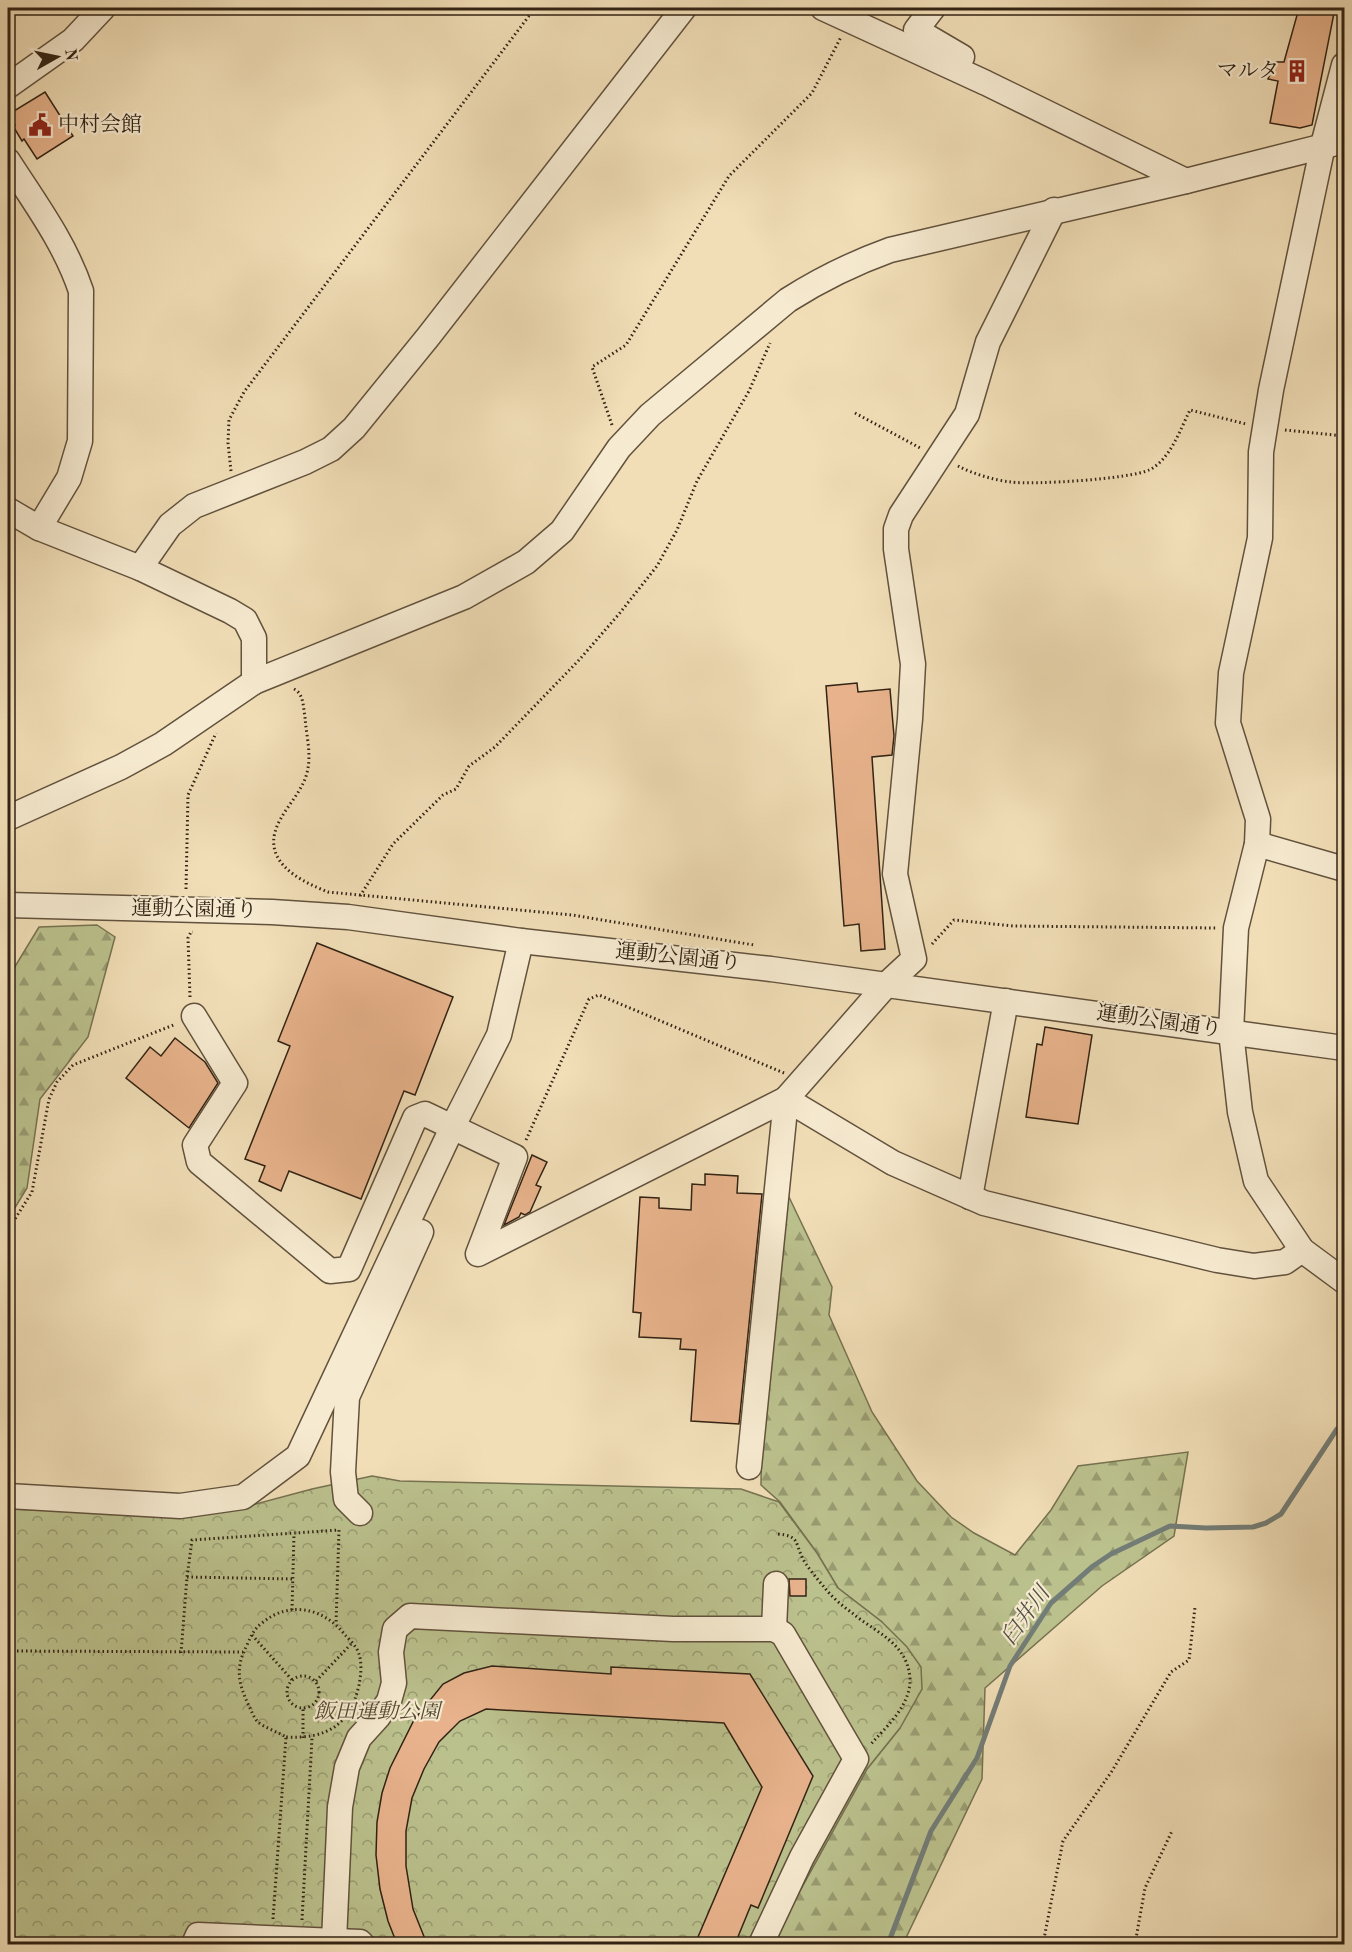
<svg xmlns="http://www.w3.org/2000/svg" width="1352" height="1952" font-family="'Old Standard TT','Noto Serif JP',serif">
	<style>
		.forest { fill: url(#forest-firs); stroke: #767250; stroke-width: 1.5 }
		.park { fill: url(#park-crowns); stroke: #767250; stroke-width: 1.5 }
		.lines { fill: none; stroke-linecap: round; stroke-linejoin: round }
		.stream { stroke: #737d77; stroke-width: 5 }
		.building { fill: #e8b38c; stroke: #322314; stroke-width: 1.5 }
		.minor-casing { stroke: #62523d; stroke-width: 27 }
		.path { stroke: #322314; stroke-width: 3; stroke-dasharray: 1.5 3; stroke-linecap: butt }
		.minor { stroke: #f6ead0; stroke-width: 24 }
		.labels { text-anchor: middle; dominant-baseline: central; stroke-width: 4.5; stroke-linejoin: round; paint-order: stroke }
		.poi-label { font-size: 21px; fill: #322314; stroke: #f6ead0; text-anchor: end }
		.street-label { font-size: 21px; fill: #322314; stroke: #f6ead0 }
		.park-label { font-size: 21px; font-style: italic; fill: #544a32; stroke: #f6ead0 }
		.water-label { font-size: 22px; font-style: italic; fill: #535046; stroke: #f6ead0 }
	</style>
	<defs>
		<pattern id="forest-firs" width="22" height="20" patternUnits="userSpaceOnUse" patternTransform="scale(1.5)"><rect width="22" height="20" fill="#bbc18d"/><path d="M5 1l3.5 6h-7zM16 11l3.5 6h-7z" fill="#999c72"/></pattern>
		<pattern id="park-crowns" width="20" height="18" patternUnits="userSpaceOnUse" patternTransform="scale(1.5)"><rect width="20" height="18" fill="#bbc18d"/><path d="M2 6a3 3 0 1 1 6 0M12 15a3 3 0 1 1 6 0" fill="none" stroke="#999c72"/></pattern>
	</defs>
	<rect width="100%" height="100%" fill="#f1deb7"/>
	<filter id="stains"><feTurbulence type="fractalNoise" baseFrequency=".00333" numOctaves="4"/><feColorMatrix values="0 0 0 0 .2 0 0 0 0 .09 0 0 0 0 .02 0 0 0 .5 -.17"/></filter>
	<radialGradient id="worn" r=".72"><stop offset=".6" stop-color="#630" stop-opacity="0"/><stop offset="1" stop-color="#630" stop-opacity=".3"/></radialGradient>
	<!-- forest -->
	<g class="forest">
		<path d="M97 925 115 937 88 1037 40 1099 27 1188 8 1219V978L39 927Z"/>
		<path d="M789 1197 832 1287 829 1315 872 1412 917 1481 951 1517 974 1533 1015 1555 1051 1510 1078 1466 1188 1452 1174 1536 1102 1586 985 1688 982 1779 903 1944H773L780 1927 867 1769 900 1728 882 1622 838 1588 817 1553 780 1502 761 1485 762 1409 781 1203Z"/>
	</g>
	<!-- park -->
	<path class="park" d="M372 1476 400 1481 741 1489 779 1502 817 1553 838 1588 882 1622 907 1647 921 1667 922 1689 900 1728 867 1769 780 1927 773 1944H8V1509L103 1512 237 1509 312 1489Z"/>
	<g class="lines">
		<!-- stream -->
		<path class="stream" d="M888 1944 931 1831 977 1758 1010 1666 1051 1603 1093 1566 1111 1554 1170 1526 1206 1528 1253 1527 1266 1523 1281 1514 1337 1429 1344 1427"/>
	</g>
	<!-- building -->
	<g class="building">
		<path d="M1299 8H1335L1312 125 1300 128 1270 123 1278 81 1268 79 1275 62H1284Z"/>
		<path d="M45 92 73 136 37 159 24 139 22 141 13 126 15 125 9 114Z"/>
		<path d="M857 683 858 692 890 689 894 736 892 755 872 757 885 949 861 951 859 924 844 926 826 686Z"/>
		<path d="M317 943 453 997 415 1095 404 1091 361 1199 289 1171 281 1191 259 1181 265 1166 245 1159 290 1046 278 1041Z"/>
		<path d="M1045 1027 1092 1035 1078 1124 1026 1117 1037 1044 1042 1045Z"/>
		<path d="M175 1038 205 1062 218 1083 189 1128 126 1078 150 1047 161 1056Z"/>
		<path d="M532 1155 547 1162 536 1185 541 1187 530 1212 525 1215 521 1213 519 1217 504 1225Z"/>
		<path d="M705 1174 738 1176 737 1193 762 1194 739 1424 691 1421 696 1350 680 1349 681 1339 639 1337 641 1313 633 1312 640 1197 659 1198V1208L691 1210 692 1184 705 1185Z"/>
		<path d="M789 1579H806V1596H790Z"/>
		<path d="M492 1666 611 1674V1667L750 1674 813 1776 758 1908 751 1905 735 1944H695L762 1787 724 1723 486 1709 460 1721 439 1742 424 1769 412 1798 406 1831V1866L413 1909 427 1944H397L388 1921 380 1889 376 1855 377 1822 382 1793 390 1768 414 1720 443 1684 464 1673Z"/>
	</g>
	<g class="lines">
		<!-- minor casing -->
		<g class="minor-casing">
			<g id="minor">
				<path d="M823 8 986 83 1186 181"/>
				<path d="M933 8 916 30 962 57"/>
				<path d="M1344 65 1323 145 1271 390 1261 452 1260 538 1231 673 1228 723 1258 819 1257 844 1236 928 1231 1032 1240 1112 1256 1181 1302 1250 1344 1281"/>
				<path d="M8 86 73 40 103 8"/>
				<path d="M8 161C35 203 65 243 81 291L80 441 69 478 39 528 140 568 230 611 245 620 254 638V682"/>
				<path d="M8 510 39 528"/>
				<path d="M140 568 170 525 194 506 305 462 331 449 354 428 428 337 684 8"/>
				<path d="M8 818 121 767 163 744 254 682 464 597 526 562 562 531 619 448 650 415 788 300C821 279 854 263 890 250L1186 181 1344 141"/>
				<path d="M1257 844 1344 869"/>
				<path d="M8 905 272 912 348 917 521 941 771 969 1344 1048"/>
				<path d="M194 1016 235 1083 195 1145 199 1162 330 1271 349 1269 415 1118 425 1114 515 1157 478 1254 786 1099 887 984 914 959 895 874 910 719 913 664 896 549V529L901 515 967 414 988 342 1054 210"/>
				<path d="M786 1099 893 1163 984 1203 1217 1260 1254 1266 1285 1262 1302 1250"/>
				<path d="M970 1197 1006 1001"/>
				<path d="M749 1467 786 1099"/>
				<path d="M8 1496 180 1506 243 1497 298 1456 452 1128 499 1035 521 941"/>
				<path d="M360 1513 346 1499 343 1472 347 1397 421 1232"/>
				<path d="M774 1629 776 1584"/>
				<path d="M334 1941 340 1807 347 1767 359 1738 378 1717 389 1701 394 1683 391 1652 395 1629 410 1616 673 1629H774L783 1634 856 1759 802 1857 761 1944"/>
				<path d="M194 1944 198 1935 360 1942 362 1944"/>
			</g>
		</g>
		<!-- path -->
		<g class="path">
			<path d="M855 413 922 449"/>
			<path d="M612 425 592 367 626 345 729 176 812 93 841 37"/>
			<path d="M1285 430 1344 436"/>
			<path d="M958 466C973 474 994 480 1011 482 1034 485 1130 479 1149 470 1170 460 1180 430 1190 410L1246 424"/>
			<path d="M231 471 228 443 229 420 244 392 535 8"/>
			<path d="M294 689C304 694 303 707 305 717 306 733 311 752 308 768 305 788 289 803 280 820 258 860 298 880 328 892L572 915 754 945"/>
			<path d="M186 889 188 795 216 733"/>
			<path d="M360 896 393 844 443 795 456 789 469 766 495 747 580 659 619 614 657 566 677 530 697 481 749 391 770 343"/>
			<path d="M932 944 954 920 1013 926 1217 928"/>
			<path d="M190 997 188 938 191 932H193"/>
			<path d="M526 1140 589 999 599 995 784 1073"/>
			<path d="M8 1230 32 1192 49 1099 57 1082 73 1065 176 1024"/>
			<path d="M778 1534C799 1536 795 1542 802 1557 804 1563 819 1581 824 1587 831 1596 841 1605 851 1612 874 1632 907 1642 910 1678 911 1705 887 1726 871 1744"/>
			<path d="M187 1577 293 1579"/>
			<path d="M292 1610 294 1534"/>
			<path d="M252 1635 293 1681"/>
			<path d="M8 1651 243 1652"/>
			<path d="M181 1653 187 1577 192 1540 339 1530 336 1624"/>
			<circle cx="303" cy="1692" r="16"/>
			<path d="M316 1681 352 1643"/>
			<path d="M303 1738V1708"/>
			<path d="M273 1919 286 1737C278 1732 265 1728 258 1722 254 1718 251 1710 249 1706 238 1683 235 1668 247 1645 251 1636 254 1629 262 1623 290 1600 324 1608 345 1635 350 1640 357 1647 359 1654 362 1663 361 1675 359 1685 350 1726 326 1739 286 1737"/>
			<path d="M302 1920 312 1738"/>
			<path d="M1043 1944 1063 1841 1112 1771 1171 1672 1189 1660 1195 1607"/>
			<path d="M1135 1944 1145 1888 1172 1831"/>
		</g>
		<!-- minor -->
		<use href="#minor" class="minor"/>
	</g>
	<!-- icons -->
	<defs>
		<g id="building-bare" transform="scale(1.8)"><path d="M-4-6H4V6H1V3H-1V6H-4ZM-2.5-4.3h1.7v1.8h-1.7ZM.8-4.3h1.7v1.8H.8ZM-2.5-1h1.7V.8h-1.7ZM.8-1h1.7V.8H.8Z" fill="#8f2418" stroke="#f6ead0" stroke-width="2.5" paint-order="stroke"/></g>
		<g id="civic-bare" transform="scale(1.8)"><path d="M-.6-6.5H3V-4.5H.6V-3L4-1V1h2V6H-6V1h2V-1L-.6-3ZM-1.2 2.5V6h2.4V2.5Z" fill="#8f2418" stroke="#f6ead0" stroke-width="2.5" paint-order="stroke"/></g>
	</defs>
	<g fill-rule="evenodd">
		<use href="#building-bare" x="1297" y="71"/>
		<use href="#civic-bare" x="40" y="125"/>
	</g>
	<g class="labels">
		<!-- poi labels -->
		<g class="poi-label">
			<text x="1279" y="71">マルタ</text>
			<text x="58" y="125" text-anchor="start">中村会館</text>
		</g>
		<!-- street labels -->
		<g class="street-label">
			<text transform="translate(194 910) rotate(1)">運動公園通り</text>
			<text transform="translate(678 958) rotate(6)">運動公園通り</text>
			<text transform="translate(1159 1022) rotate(8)">運動公園通り</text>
		</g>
		<!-- park labels -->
		<g class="park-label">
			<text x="377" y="1712">飯田運動公園</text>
		</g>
		<!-- water labels -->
		<g class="water-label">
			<text transform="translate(1026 1616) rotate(-54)">臼井川</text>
		</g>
	</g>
	<!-- margin -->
	<rect width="1352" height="1952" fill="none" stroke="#f1deb7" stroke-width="30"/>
	<rect x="9" y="9" width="1334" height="1934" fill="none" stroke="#322314" stroke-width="3"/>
	<rect x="15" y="15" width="1322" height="1922" fill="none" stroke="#322314" stroke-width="1.5"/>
	<!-- north arrow -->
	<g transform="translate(57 57) rotate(81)" stroke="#f6ead0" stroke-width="4.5" paint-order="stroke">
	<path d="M0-4.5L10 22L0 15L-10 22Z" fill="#322314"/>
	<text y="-9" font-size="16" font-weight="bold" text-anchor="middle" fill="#322314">N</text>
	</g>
	<rect width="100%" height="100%" filter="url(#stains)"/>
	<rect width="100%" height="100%" fill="url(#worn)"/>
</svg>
